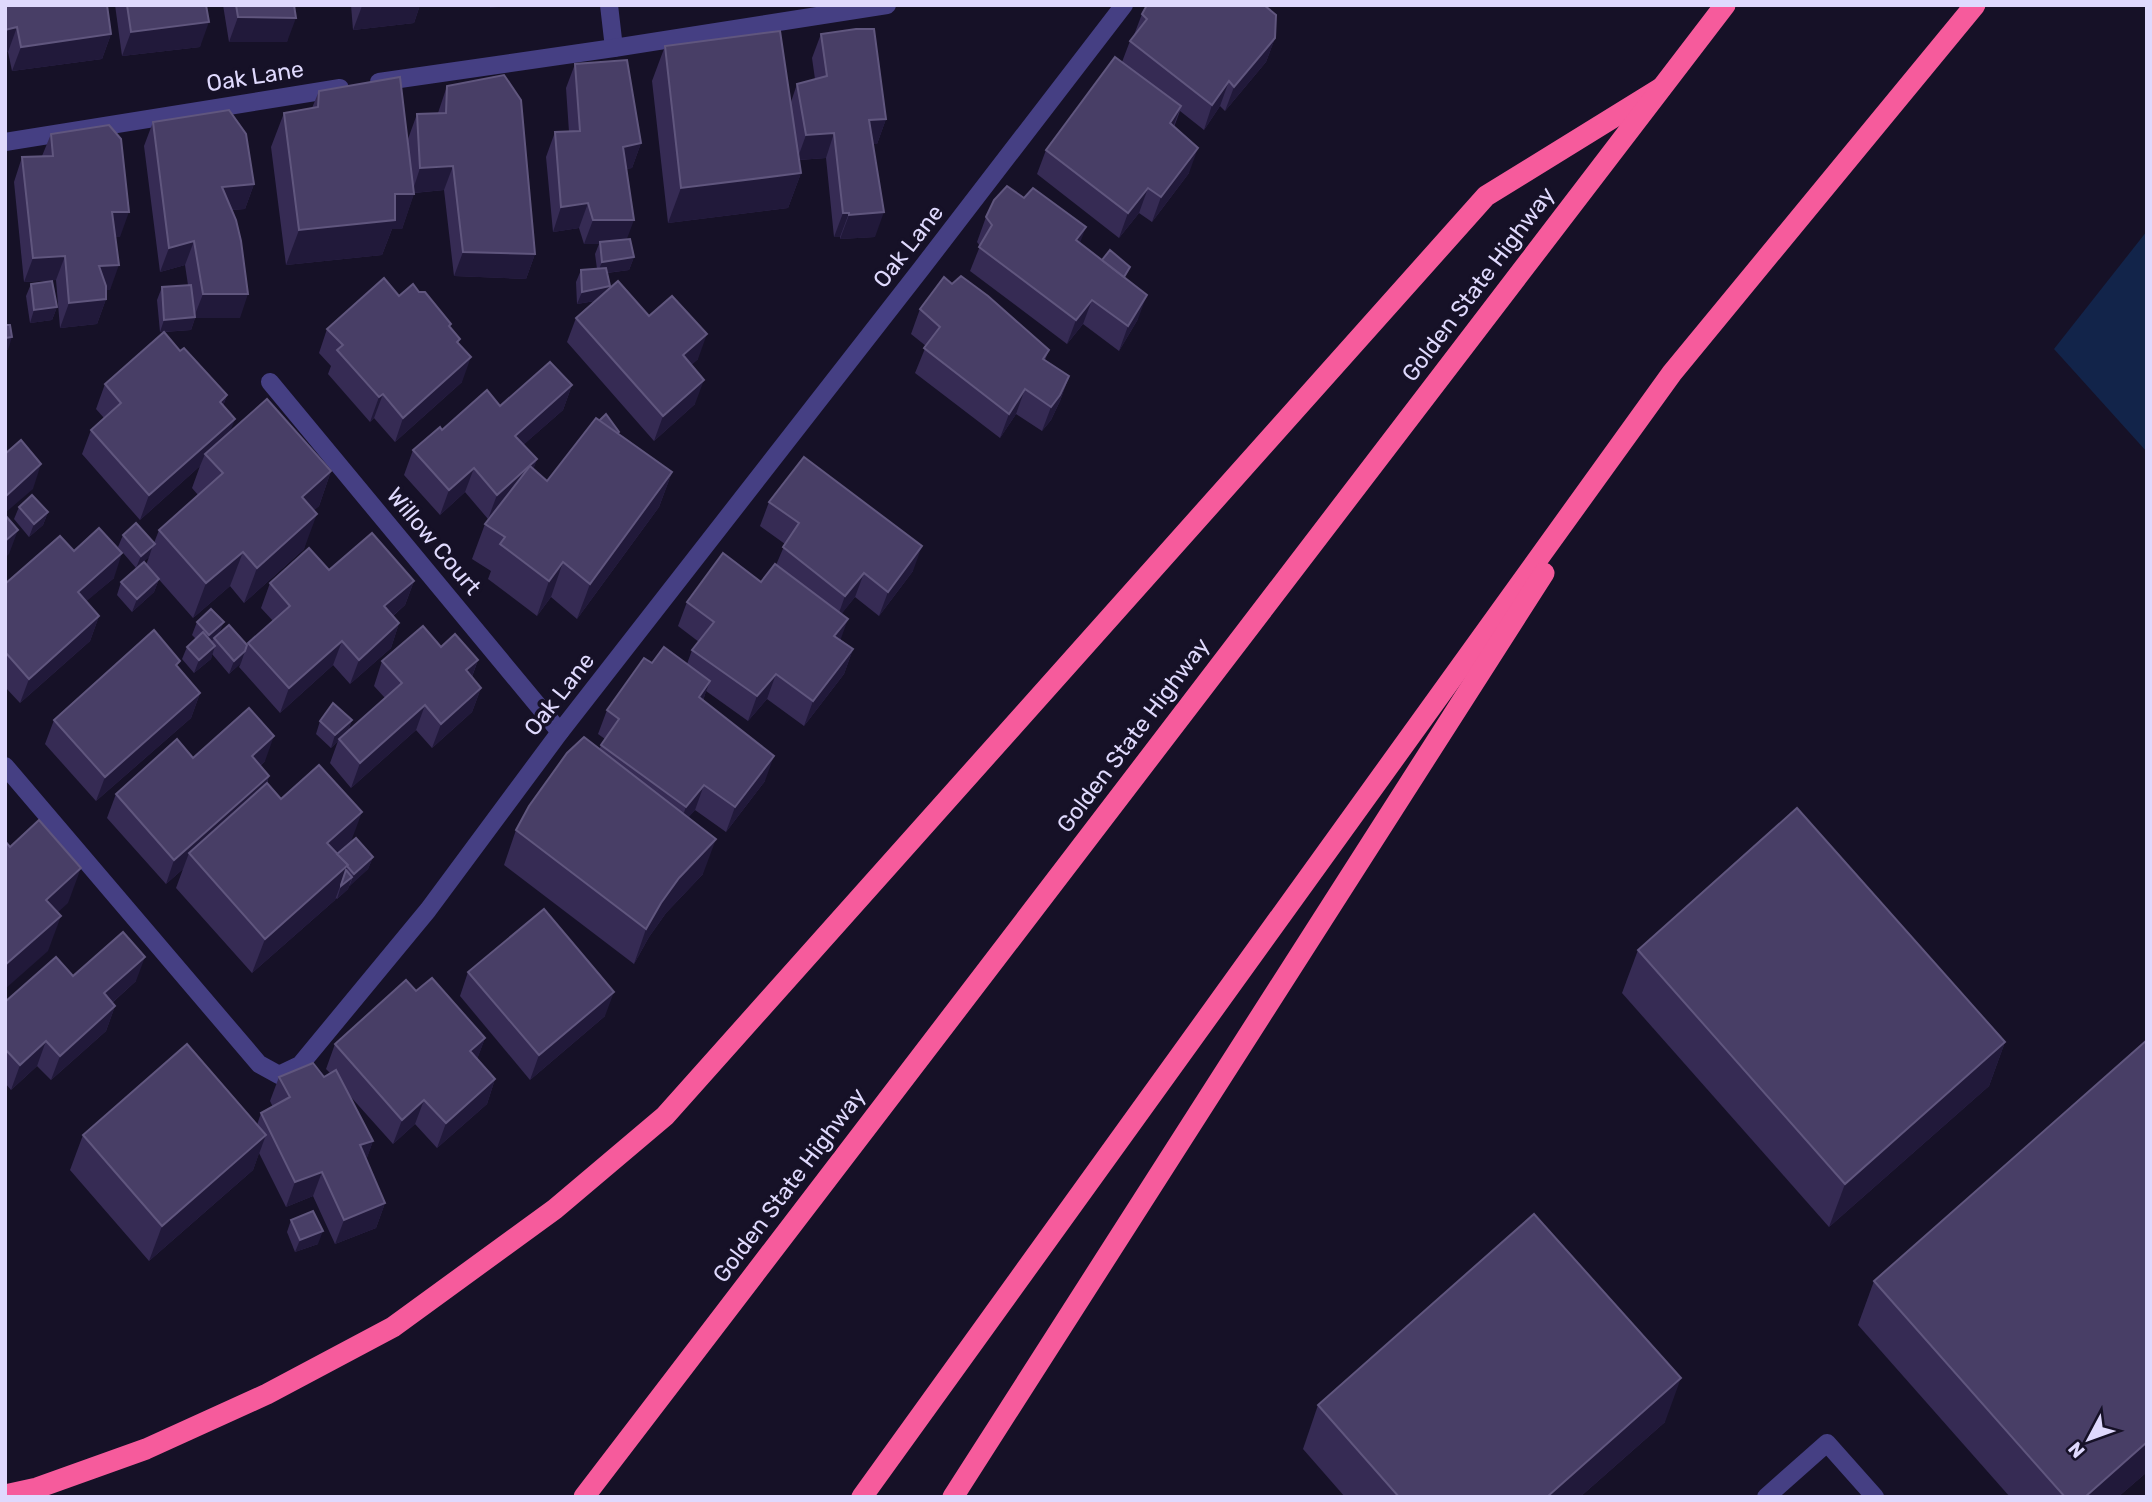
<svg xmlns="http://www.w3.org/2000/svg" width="2152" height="1502" font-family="Rubik,sans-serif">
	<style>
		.water { fill: #12244a }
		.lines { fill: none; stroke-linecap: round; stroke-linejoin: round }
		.minor { stroke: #453f83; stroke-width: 18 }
		.highway { stroke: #f65b9c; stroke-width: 21 }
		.wall { fill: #362b54 }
		.shaded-wall { fill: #21193a }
		.building { fill: #483e66; stroke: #60567e; stroke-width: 2 }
		.labels { text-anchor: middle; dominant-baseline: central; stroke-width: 7; stroke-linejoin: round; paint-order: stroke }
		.street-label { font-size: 23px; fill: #dfd9fd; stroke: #161127 }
	</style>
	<rect width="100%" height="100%" fill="#161127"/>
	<!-- water -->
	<path class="water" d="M2147 231V452L2054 349Z"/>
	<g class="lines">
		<!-- minor -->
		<g class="minor">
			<path d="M609 5 614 48"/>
			<path d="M379 82 614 48 887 5"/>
			<path d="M5 142 340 88"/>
			<path d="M270 382 560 732"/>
			<path d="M5 766 259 1064 279 1075 300 1065 428 910 560 732 921 269 1124 5"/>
			<path d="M1766 1497 1827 1443 1875 1497"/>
		</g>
		<!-- highway -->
		<g class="highway">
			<path d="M5 1495 37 1488 146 1449 267 1394 393 1327 555 1209 665 1116 1486 196 1661 88"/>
			<path d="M584 1497 1725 5"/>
			<path d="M862 1497 1672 373 1975 5"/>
			<path d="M953 1497 1544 573"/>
		</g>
	</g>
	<!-- wall -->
	<g class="wall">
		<path d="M5 5 111 34 102 59 12 71 8 52Z"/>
		<path d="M115 5H206L200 47 122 56Z"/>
		<path d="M223 5H294L287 42H229Z"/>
		<path d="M351 5H420L414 23 353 30Z"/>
		<path d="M1142 14 1275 38 1266 62 1225 111 1220 106 1204 130 1180 111 1174 127 1189 173 1152 222 1139 213 1119 238 1037 174 1046 150 1122 62 1130 41 1134 35Z"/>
		<path d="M821 34 886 119 877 144H873L875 237 840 239V237H834L826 158 799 160 801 173 788 208 668 223 652 81 665 46 791 102 797 84 815 79 812 58Z"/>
		<path d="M575 64 641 143 632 168 626 169V240L634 257 629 270 607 273 610 286 609 288 649 316 698 359 691 365 695 404 654 441 567 342 576 318 595 301 577 304 576 282 581 270 597 269 595 254 599 244H584L579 228 553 232 546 157 555 132H569L566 88Z"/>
		<path d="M447 86 535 254 526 279 454 276 444 190 414 193 402 229H392L382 255 286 265 271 147 284 113 312 108 319 91 408 139 417 114 438 113Z"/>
		<path d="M153 122 254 184 245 209 231 210 240 318H195L191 330 164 332 180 351 227 395 223 406 230 431 331 471 319 506 314 510 304 549 244 603 230 586 193 618 155 575 159 579 154 592 132 612 117 595 121 582 146 565 149 557 136 568 118 547 123 535 154 543 159 530 198 495 192 488 200 466 140 520 82 454 91 430 104 418 96 409 105 384 164 332H160L157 300 162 287 188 285 185 265 160 272 144 146Z"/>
		<path d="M51 134 120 237H115L110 290H106V299L97 324 60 328 56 280 24 282 14 182 22 157 42 156Z"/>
		<path d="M986 217 1080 243 1126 279 1138 319 1119 351 1083 324 1067 344 970 271 980 246 977 242Z"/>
		<path d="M31 284 57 307 52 320 30 323 26 296Z"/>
		<path d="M952 284 1049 350 1045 360 1069 376 1060 401 1051 420 1042 431 1016 414 1000 438 915 373 926 346 911 334 920 309Z"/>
		<path d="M399 296 450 327 460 339 458 344 462 382 395 442 374 418 370 422 328 374 331 366 319 353 327 329Z"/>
		<path d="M572 385 563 410 523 445 537 459 533 469 547 481 619 432 618 435 672 472 659 507 577 619 551 597 537 616 488 579 491 571 472 559 485 524 490 517 488 519 465 492 440 515 404 475 413 450 442 430 500 406Z"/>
		<path d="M769 502 913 571 879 616 855 597 841 614V640L853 649 844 674 804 726 767 699 748 721 706 691 703 701 765 781 726 832 695 810 688 817 703 874 666 913 649 937 634 964 504 865 516 830 599 749 605 739 598 734 607 710 652 663 687 664 692 650 699 642 678 626 687 602 761 582 776 565 785 544 760 526Z"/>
		<path d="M19 507 48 512 43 525 29 537 14 519Z"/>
		<path d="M74 551 114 578 86 601 99 616 90 641 20 703 5 687V584Z"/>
		<path d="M329 570 414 581 405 605 393 616 399 623 391 648 350 684 333 665 280 713 239 667 241 663 229 674 212 654 211 659 194 673 182 659 187 647 196 639 192 635 197 622 247 645 273 621 261 608 270 583Z"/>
		<path d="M441 647 478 660 472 677 481 688 472 712 432 748 416 730 351 788 330 763 338 741 331 748 316 734 320 721 352 720 348 731 385 698 374 686 382 661Z"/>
		<path d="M178 667 200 693 191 718 96 801 45 744 54 720Z"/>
		<path d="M193 758 265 761 260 766 269 776 267 783 281 799 373 857 368 869 349 886 348 889 337 899 336 898 335 900 252 973 176 888 183 869 166 884 107 818 116 794Z"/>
		<path d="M1638 950 2005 1042 1989 1086 1829 1227 1622 993Z"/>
		<path d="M468 972 605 1016 530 1080 460 996Z"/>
		<path d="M73 976 136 981 112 1003 115 1006 106 1031 51 1080 37 1066 11 1090 5 1083V1002Z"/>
		<path d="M416 991 485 1038 477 1059 495 1079 487 1104 437 1148 415 1124 393 1144 350 1096 373 1141 366 1160 385 1203 376 1228 335 1244 313 1196 286 1207 259 1153 253 1170 149 1261 70 1170 83 1135 257 1125 261 1113 273 1107 270 1101 279 1077H324L330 1073 326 1069 335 1044Z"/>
		<path d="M291 1220 318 1244 295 1252 287 1232Z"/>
		<path d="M1874 1281 2147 1472 2118 1497H2010L1858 1325Z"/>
		<path d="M1318 1405 1665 1422 1580 1497H1345L1303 1449Z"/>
	</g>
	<!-- shaded-wall -->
	<g class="shaded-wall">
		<path d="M420 5 414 23 353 30 362 6Z"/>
		<path d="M490 5H518L490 8Z"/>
		<path d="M238 17 296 18 287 42H229Z"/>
		<path d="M209 22 200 47 122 56 131 32Z"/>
		<path d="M17 27 8 52H5V30Z"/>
		<path d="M111 34 102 59 12 71 21 47Z"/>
		<path d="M1275 38 1266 62 1225 111 1234 87Z"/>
		<path d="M1229 81 1220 106 1204 130 1212 105Z"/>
		<path d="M1181 106 1172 130 1170 123Z"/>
		<path d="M886 119 877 144H860L869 120Z"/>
		<path d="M834 133 826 158 797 160 806 135Z"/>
		<path d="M641 143 632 168 614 171 623 147Z"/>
		<path d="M1198 148 1189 173 1152 222 1161 197Z"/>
		<path d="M453 166 444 190 412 193 420 168Z"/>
		<path d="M801 173 788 208 668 223 681 188Z"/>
		<path d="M254 184 245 209 213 211 222 187Z"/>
		<path d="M1148 188 1139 213 1119 238 1128 213Z"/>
		<path d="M395 194H414L402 229H392L382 255 286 265 299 230Z"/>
		<path d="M588 203 579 228 553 232 561 207Z"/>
		<path d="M112 212H129L120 237H103Z"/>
		<path d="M884 212 875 237 840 239 849 215Z"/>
		<path d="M843 213H849L840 237H834Z"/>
		<path d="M593 220H634L625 244 600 242 599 244H584Z"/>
		<path d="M1086 227 1077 251 1076 240Z"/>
		<path d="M194 241 185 265 160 272 169 248Z"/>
		<path d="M463 252 535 254 526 279 454 276Z"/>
		<path d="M65 256 56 280 24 282 33 258Z"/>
		<path d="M634 257 629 270 597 274 602 262Z"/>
		<path d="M119 265 110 290H90L99 266Z"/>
		<path d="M610 286 606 299 577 304 582 292Z"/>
		<path d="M203 294H248L240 318H195L191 330 160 332 164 320 194 317Z"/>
		<path d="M1147 295 1138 319 1119 351 1128 326Z"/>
		<path d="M106 299 97 324 60 328 69 303Z"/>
		<path d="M1092 300 1083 324 1067 344 1076 320Z"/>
		<path d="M57 307 52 320 30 323 34 310Z"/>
		<path d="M707 334 698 359 674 380 683 355Z"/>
		<path d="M12 337 8 350H5V338Z"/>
		<path d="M471 357 462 382 395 442 403 418Z"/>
		<path d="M1069 376 1060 401 1051 420 1042 431 1051 407Z"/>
		<path d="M704 380 695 404 654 441 663 416Z"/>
		<path d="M572 385 563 410 506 460 515 436Z"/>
		<path d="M1025 389 1016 414 1000 438 1009 414Z"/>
		<path d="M383 394 374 418 370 422 379 397Z"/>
		<path d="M227 395 218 420 220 402Z"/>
		<path d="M235 419 226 443 205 454 200 466 140 520 149 495Z"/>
		<path d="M537 459 528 484 488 519 497 495Z"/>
		<path d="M41 464 33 489 5 513V497Z"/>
		<path d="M474 468 465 492 440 515 449 490Z"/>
		<path d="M331 471 319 506 289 531 302 497Z"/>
		<path d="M672 472 659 507 577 619 590 584Z"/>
		<path d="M48 512 43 525 29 537 34 524Z"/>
		<path d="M317 514 304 549 244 603 257 568Z"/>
		<path d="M18 530 9 554 5 558V541Z"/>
		<path d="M153 545 149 557 136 568 141 556Z"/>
		<path d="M922 546 913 571 879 616 888 592Z"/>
		<path d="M243 552 230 586 193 618 206 583Z"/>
		<path d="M122 553 114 578 69 616 78 592Z"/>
		<path d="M563 562 551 597 537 616 549 581Z"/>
		<path d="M864 573 855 597 836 621 845 596Z"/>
		<path d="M159 579 154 592 132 612 137 599Z"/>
		<path d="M414 581 405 605 376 630 384 606Z"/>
		<path d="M99 616 90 641 20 703 29 679Z"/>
		<path d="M848 619 839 644 834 636Z"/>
		<path d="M224 622 219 634 204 648 209 635Z"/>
		<path d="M399 623 391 648 350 684 359 660Z"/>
		<path d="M342 641 333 665 280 713 289 688Z"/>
		<path d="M215 646 211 659 194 673 199 660Z"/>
		<path d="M853 649 844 674 804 726 813 701Z"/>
		<path d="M245 651 241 663 229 674 234 661Z"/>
		<path d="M478 660 469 684 466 670Z"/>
		<path d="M776 674 767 699 748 721 757 696Z"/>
		<path d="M710 681 701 705 699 697Z"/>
		<path d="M481 688 472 712 432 748 441 724Z"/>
		<path d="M200 693 191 718 96 801 105 777Z"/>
		<path d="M425 705 416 730 351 788 360 763Z"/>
		<path d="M352 720 347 733 339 739 338 741 331 748 335 735Z"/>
		<path d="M274 736 265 761 243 780 252 756Z"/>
		<path d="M774 756 765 781 726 832 735 807Z"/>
		<path d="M269 776 260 801 189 853 183 869 166 884 174 860Z"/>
		<path d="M704 785 695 810 677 831 686 807Z"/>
		<path d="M362 812 349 847 339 857 327 843Z"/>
		<path d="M716 839 703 874 666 913 649 937 634 964 646 929 661 903 679 878Z"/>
		<path d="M373 857 368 869 349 887 354 874Z"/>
		<path d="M348 865 335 900 252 973 265 939Z"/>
		<path d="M81 868 68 903 33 935 46 900Z"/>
		<path d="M352 877 348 889 337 899 341 886Z"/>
		<path d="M61 916 48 951 5 989V965Z"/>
		<path d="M145 957 136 981 95 1018 104 993Z"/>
		<path d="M614 992 605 1016 530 1080 539 1055Z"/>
		<path d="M115 1006 106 1031 51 1080 60 1056Z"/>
		<path d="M485 1038 476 1062 470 1051Z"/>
		<path d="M46 1041 37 1066 11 1090 20 1065Z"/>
		<path d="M2005 1042 1989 1086 1829 1227 1845 1184Z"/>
		<path d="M495 1079 487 1104 437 1148 446 1123Z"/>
		<path d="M424 1100 415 1124 393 1144 402 1120Z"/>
		<path d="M266 1135 253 1170 149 1261 162 1226Z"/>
		<path d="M373 1141 364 1166 360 1145Z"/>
		<path d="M322 1172 313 1196 286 1207 295 1182Z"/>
		<path d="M385 1203 376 1228 335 1244 344 1220Z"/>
		<path d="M323 1231 318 1244 295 1252 300 1240Z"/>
		<path d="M1681 1378 1665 1422 1580 1497H1547Z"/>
		<path d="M2147 1442V1472L2118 1497H2085Z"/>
	</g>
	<!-- building -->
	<g class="building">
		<path d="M5 5H107L111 34 21 47 17 27 5 30Z"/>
		<path d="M127 5H206L209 22 131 32Z"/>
		<path d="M236 5H294L296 18 238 17Z"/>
		<path d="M1147 5H1264L1276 15 1275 38 1234 87 1229 81 1212 105 1130 41 1147 19 1142 14Z"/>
		<path d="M856 29H874L886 119 869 120 884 212 849 215V213H843L834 133 806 135 797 84 827 76 821 34Z"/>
		<path d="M780 31 801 173 681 188 665 46Z"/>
		<path d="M1115 57 1181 106 1170 123 1198 148 1161 197 1148 188 1128 213 1046 150Z"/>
		<path d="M627 60 641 143 623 147 634 220H593L588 203 561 207 555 132 580 131 575 64Z"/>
		<path d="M504 75 521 100 535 254 463 252 453 166 420 168 417 114 446 113 447 86Z"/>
		<path d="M400 77 414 194H395V220L299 230 284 113 318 107 319 91Z"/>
		<path d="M229 110 246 134 254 184 222 187 236 220 241 241 248 294H203L194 241 169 248 153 122Z"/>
		<path d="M109 125 121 139 129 212H112L119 265 99 266 106 286V299L69 303 65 256 33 258 22 157 53 156 51 134Z"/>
		<path d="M1007 186 1024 198 1033 188 1086 227 1076 240 1147 295 1128 326 1092 300 1076 320 979 247 992 225 986 217 994 200Z"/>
		<path d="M630 239 634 257 602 262 600 242Z"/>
		<path d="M1110 250 1130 267 1124 277 1102 260Z"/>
		<path d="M606 268 610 286 582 292 581 270Z"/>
		<path d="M961 276 988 296 1049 350 1043 359 1069 376 1060 395 1051 407 1025 389 1009 414 924 348 940 327 920 309 944 277 952 284Z"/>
		<path d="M384 278 399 296 413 284 419 292H425L451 324 449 326 460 339 457 342 471 357 403 418 383 394 379 397 337 350 343 345 327 329Z"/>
		<path d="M52 281 57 307 34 310 31 284Z"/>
		<path d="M618 281 649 316 672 296 707 334 683 355 704 380 663 416 576 318Z"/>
		<path d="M191 285 195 317 164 320 162 287Z"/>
		<path d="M5 325H10L12 337 5 338Z"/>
		<path d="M164 332 180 351 184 348 227 395 220 402 235 419 149 495 91 430 121 403 105 384Z"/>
		<path d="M550 362 572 385 515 436 537 459 497 495 474 468 449 490 413 450 440 427 442 430 487 390 500 406Z"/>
		<path d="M267 399 331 471 302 497 317 514 257 568 243 552 206 583 159 530 223 473 205 454Z"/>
		<path d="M606 414 619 432 617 434 599 421Z"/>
		<path d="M596 418 672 472 590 584 563 562 549 581 500 544 505 537 485 524 530 466 547 481Z"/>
		<path d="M21 440 41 464 5 497V454Z"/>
		<path d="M804 457 922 546 888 592 864 573 845 596 783 547 799 523 769 502Z"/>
		<path d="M32 495 48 512 34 524 19 507Z"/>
		<path d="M5 515 18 530 5 541Z"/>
		<path d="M136 523 155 544 141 556 123 535Z"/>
		<path d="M99 528 122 553 78 592 99 616 29 679 6 653 5 654V584L60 536 74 551Z"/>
		<path d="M372 533 414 581 384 606 399 623 359 660 342 641 289 688 248 643 290 606 270 583 309 548 329 570Z"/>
		<path d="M723 553 761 582 775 564 848 619 834 636 853 649 813 701 776 674 757 696 692 650 714 622 687 602Z"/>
		<path d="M144 562 159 579 137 599 121 582Z"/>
		<path d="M211 609 224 622 209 635 197 622Z"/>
		<path d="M229 625 247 645 245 651 234 661 214 638Z"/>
		<path d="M423 626 441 647 455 634 478 660 466 670 481 688 441 724 425 705 360 763 339 739 402 683 382 661Z"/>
		<path d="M154 630 180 661 176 665 200 693 105 777 54 720Z"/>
		<path d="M203 632 215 646 199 660 187 647Z"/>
		<path d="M664 647 710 681 699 697 774 756 735 807 704 785 686 807 601 745 619 719 607 710 644 658 652 663Z"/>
		<path d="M333 703 352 720 335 735 320 721Z"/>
		<path d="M249 708 274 736 252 756 269 776 174 860 116 794 177 739 193 758Z"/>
		<path d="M584 737 716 839 679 878 661 903 646 929 516 830 529 806 567 753Z"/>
		<path d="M319 765 362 812 327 843 348 865 265 939 189 853 267 783 281 799Z"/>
		<path d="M1797 808 2005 1042 1845 1184 1638 950Z"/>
		<path d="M39 820 81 868 46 900 61 916 5 965V841L10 847Z"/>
		<path d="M356 838 373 857 354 874 347 866 348 865 337 854Z"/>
		<path d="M346 870 352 877 341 886V885Z"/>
		<path d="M544 909 614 992 539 1055 468 972Z"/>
		<path d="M123 932 145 957 104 993 115 1006 60 1056 46 1041 20 1065 5 1049V1002L56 957 73 976Z"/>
		<path d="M432 978 485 1038 470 1051 495 1079 446 1123 424 1100 402 1120 335 1044 406 980 416 991Z"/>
		<path d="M2147 1040V1442L2085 1497H2065L1874 1281Z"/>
		<path d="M187 1044 266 1135 162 1226 83 1135Z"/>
		<path d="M313 1063 324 1077 336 1070 373 1141 360 1145 385 1203 344 1220 322 1172 295 1182 261 1113 290 1097 279 1077Z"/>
		<path d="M313 1211 323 1231 300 1240 291 1220Z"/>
		<path d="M1534 1214 1681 1378 1547 1497H1399L1318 1405Z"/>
	</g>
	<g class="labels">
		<!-- street labels -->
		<g class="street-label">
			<text transform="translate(255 76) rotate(-9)">Oak Lane</text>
			<text transform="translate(908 246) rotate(-52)">Oak Lane</text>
			<text transform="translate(1478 284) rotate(-53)">Golden State Highway</text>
			<text transform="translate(434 541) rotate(50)">Willow Court</text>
			<text transform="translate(559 694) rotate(-52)">Oak Lane</text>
			<text transform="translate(1133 735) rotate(-53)">Golden State Highway</text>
			<text transform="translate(789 1185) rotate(-53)">Golden State Highway</text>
		</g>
	</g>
	<!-- border -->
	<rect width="2152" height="1502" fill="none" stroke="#dfd9fd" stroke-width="14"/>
	<!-- north arrow -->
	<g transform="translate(2089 1439) rotate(229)" stroke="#161127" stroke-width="5" paint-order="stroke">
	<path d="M0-5L12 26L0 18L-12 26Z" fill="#dfd9fd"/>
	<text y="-10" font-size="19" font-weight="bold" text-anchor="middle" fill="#dfd9fd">N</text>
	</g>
</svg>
